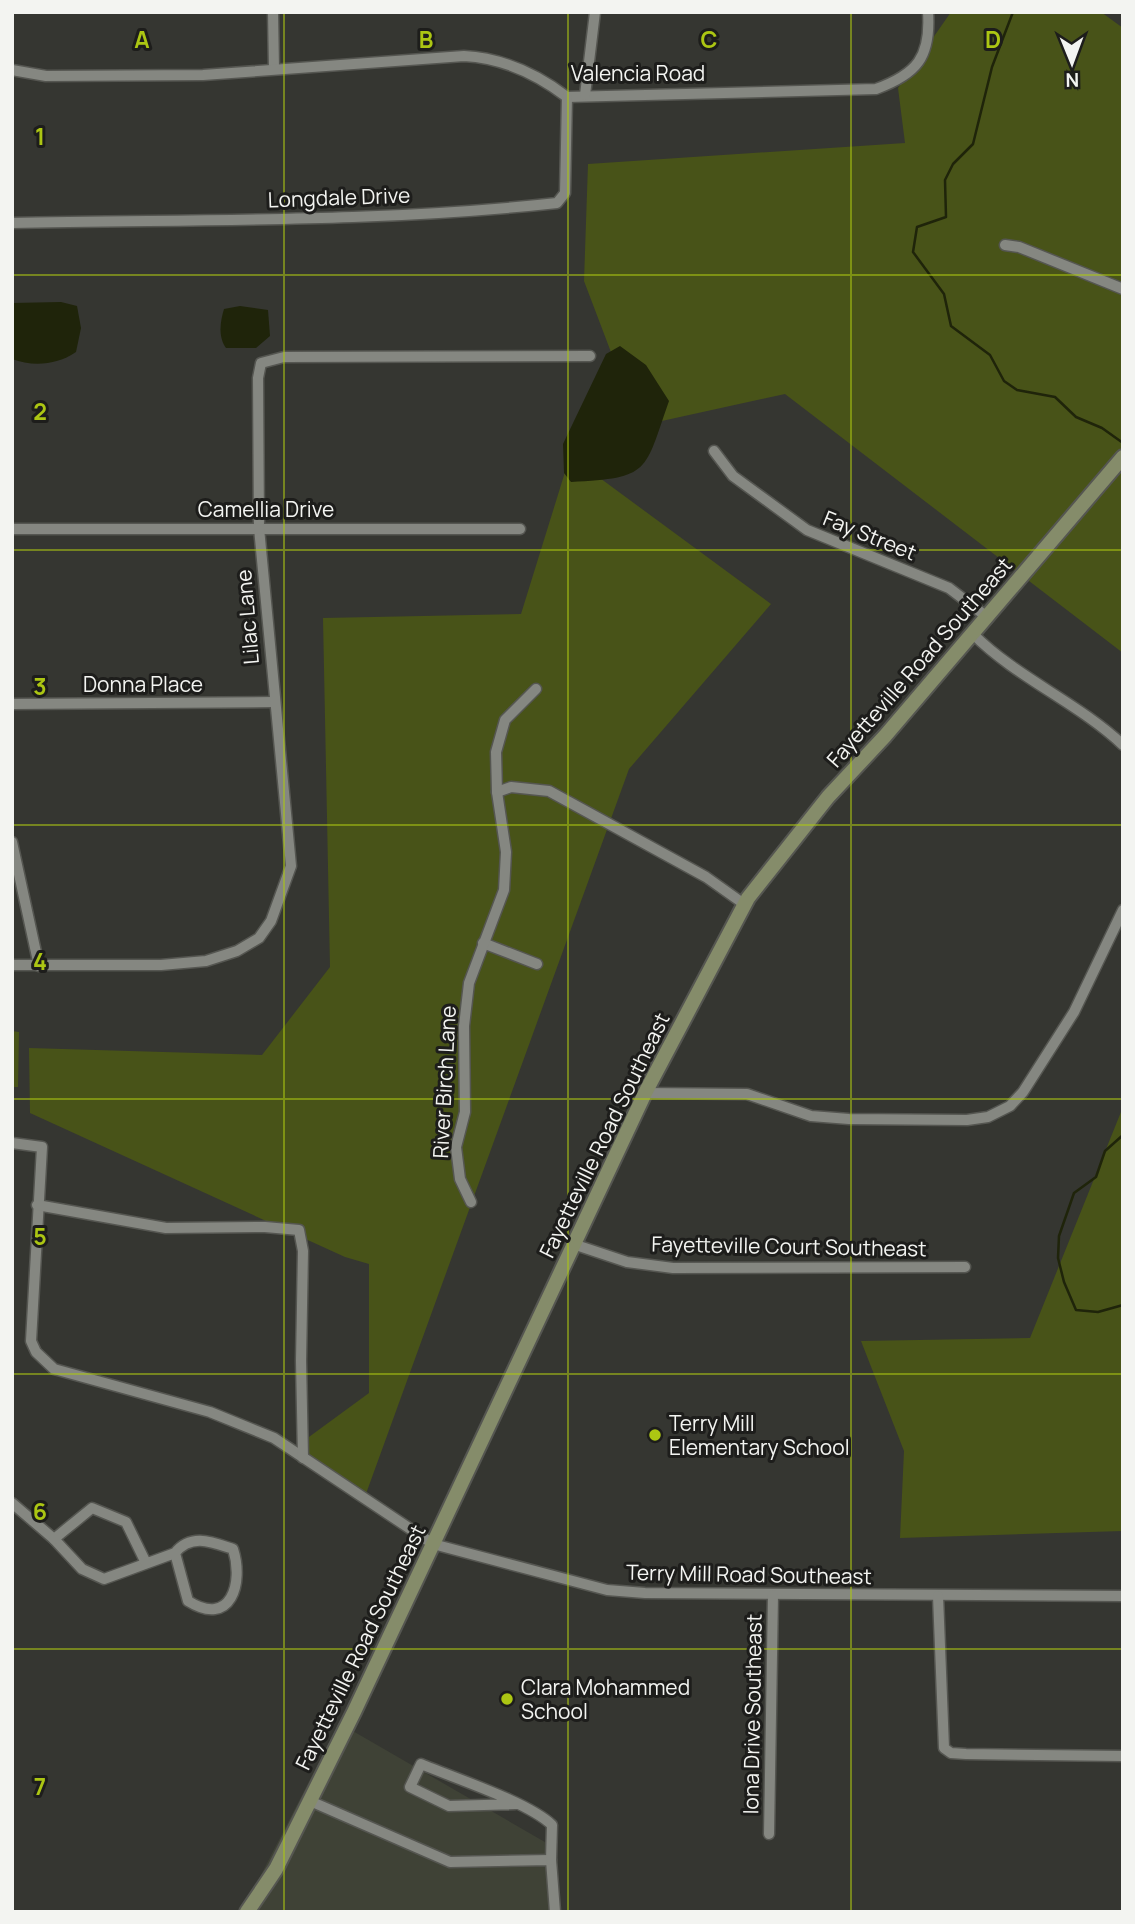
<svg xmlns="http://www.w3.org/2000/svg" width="1135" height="1924" font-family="Manrope,sans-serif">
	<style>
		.built { fill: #3f4236 }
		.green { fill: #485318 }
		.water { fill: #1f240a }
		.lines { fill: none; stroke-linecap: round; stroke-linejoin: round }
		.stream { stroke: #1f240a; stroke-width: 2.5 }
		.street-casing { stroke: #555651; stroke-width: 13 }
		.secondary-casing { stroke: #555651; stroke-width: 18 }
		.street { stroke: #858781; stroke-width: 10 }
		.secondary { stroke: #858c6a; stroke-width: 14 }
		.grid { fill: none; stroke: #acc613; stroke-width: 2; stroke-opacity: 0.55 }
		.poi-dot { fill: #acc613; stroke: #1d1d1b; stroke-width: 2.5 }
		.labels { text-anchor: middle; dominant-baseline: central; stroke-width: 6; stroke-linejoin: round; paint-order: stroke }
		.street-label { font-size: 21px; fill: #f3f4f1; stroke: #1d1d1b }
		.poi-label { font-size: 21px; fill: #f3f4f1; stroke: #1d1d1b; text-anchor: start }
		.grid-label { font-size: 23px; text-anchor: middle; font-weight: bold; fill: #acc613; stroke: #1d1d1b; stroke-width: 6; stroke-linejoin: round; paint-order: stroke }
	</style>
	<rect width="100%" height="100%" fill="#353631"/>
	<!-- built -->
	<path class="built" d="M339 1723 557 1849 558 1912H242Z"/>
	<!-- green -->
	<g class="green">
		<path d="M951 12H1101L1123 28V653L785 394 639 426 584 281 588 164 905 143 898 88Z"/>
		<path d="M570 456 771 604 629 769 363 1502 298 1445 369 1393V1264L345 1257 30 1113 29 1048 262 1055 330 967 323 618 521 614Z"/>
		<path d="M12 1031 19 1032 18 1087H12Z"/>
		<path d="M1123 1107V1531L900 1538 904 1451 861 1341 1030 1338Z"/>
	</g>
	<!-- water -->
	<g class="water">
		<path d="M61 302 77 306 81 328 76 352C57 365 33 367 12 359V303Z"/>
		<path d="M240 306 268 310 270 336 256 348H226C218 337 220 322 224 309Z"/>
		<path d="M620 346 646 365 669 401C644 472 651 478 571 482L564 473 563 444 606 354Z"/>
	</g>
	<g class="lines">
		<!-- stream -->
		<g class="stream">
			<path d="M1013 12 992 67 973 144 953 164 945 180 946 217 917 227 913 252 944 294 951 326 990 355 1004 381 1017 390 1055 397 1076 417 1102 428 1123 443"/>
			<path d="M1123 1135 1105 1151 1096 1177 1074 1193 1059 1236 1058 1258 1064 1282 1076 1310 1098 1312 1123 1305"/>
		</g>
		<!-- street casing -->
		<g class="street-casing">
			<g id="street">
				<path d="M273 12 274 69"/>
				<path d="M12 70 46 76 203 75 464 56C501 58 537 74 567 97L876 89C917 74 931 57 928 12"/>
				<path d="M585 95 595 12"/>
				<path d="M12 223C193 219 376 223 557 203L565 193 567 97"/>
				<path d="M1005 245 1019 247 1123 289"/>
				<path d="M714 451 733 476 807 530 949 588 987 617"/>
				<path d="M12 529H520"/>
				<path d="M973 634C1017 678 1077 702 1123 745"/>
				<path d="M12 704 273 702"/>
				<path d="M497 792 511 787 549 791 706 877 744 904"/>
				<path d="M12 842 39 966"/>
				<path d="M483 943 537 964"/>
				<path d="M12 965H161L206 961 237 951 259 938 271 921 291 866 259 528 258 378 261 363 284 357 590 356"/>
				<path d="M645 1093 747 1094 811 1116 849 1119 967 1120 988 1117 1010 1106 1023 1092 1074 1012 1123 910"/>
				<path d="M12 1143 42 1147 31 1341 36 1352 54 1369 210 1412 274 1438 433 1544 607 1590 645 1593 1123 1596"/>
				<path d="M471 1202 460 1179 456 1147 465 1112 464 1026 469 983 504 890 506 852 497 792 496 752 505 720 536 689"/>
				<path d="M37 1205 166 1228 265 1227 299 1230 303 1251 301 1361 303 1458"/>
				<path d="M573 1244 627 1262 673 1268 965 1267"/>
				<path d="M12 1503 54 1539 82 1569 104 1579 175 1553C191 1533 212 1542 233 1549 244 1583 231 1628 188 1601L175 1553"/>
				<path d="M54 1539 92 1508 126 1522 146 1563"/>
				<path d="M938 1596 944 1748 951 1753 966 1754 1123 1756"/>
				<path d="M310 1801 450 1862 551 1860 555 1912"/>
				<path d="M515 1804 449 1806 410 1787 421 1764C454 1778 528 1802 552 1825L551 1860"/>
				<path d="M769 1834 773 1595"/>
			</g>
		</g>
		<!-- secondary casing -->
		<g class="secondary-casing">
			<path id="secondary" d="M247 1912 276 1869 354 1712 645 1093 748 898 828 797 885 736 1123 457"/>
		</g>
		<!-- street -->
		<use href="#street" class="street"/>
		<!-- secondary -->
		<use href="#secondary" class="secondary"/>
	</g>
	<!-- grid -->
	<path class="grid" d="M284 12V1912M568 12V1912M851 12V1912M12 275H1123M12 550H1123M12 825H1123M12 1099H1123M12 1374H1123M12 1649H1123"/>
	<!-- markers -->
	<g class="poi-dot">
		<circle cx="655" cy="1435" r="7"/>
		<circle cx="507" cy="1699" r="7"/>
	</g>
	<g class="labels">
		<!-- street labels -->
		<g class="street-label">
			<text x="638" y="73">Valencia Road</text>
			<text transform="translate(339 197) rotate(-2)">Longdale Drive</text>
			<text x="266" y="509">Camellia Drive</text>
			<text transform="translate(870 535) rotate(22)">Fay Street</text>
			<text transform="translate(247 617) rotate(-95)">Lilac Lane</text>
			<text transform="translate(919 662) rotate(-49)">Fayetteville Road Southeast</text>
			<text x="143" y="684">Donna Place</text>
			<text transform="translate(444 1082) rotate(-87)">River Birch Lane</text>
			<text transform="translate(604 1135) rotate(-64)">Fayetteville Road Southeast</text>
			<text transform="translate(789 1246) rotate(1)">Fayetteville Court Southeast</text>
			<text transform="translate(749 1574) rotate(1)">Terry Mill Road Southeast</text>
			<text transform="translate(360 1647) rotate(-64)">Fayetteville Road Southeast</text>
			<text transform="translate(752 1714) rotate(-89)">Iona Drive Southeast</text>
		</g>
		<!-- poi labels -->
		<g class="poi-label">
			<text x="669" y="1423">Terry Mill<tspan x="669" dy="24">Elementary School</tspan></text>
			<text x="521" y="1687">Clara Mohammed<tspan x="521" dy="24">School</tspan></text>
		</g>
	</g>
	<g class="grid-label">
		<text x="142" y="48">A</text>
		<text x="426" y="48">B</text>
		<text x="709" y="48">C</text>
		<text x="993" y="48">D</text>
		<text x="40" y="145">1</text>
		<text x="40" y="420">2</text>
		<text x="40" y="695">3</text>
		<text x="40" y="970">4</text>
		<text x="40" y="1245">5</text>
		<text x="40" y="1520">6</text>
		<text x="40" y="1795">7</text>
	</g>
	<!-- border -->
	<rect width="1135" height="1924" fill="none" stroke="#f3f4f1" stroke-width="28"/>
	<!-- north arrow -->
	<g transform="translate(1072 63) rotate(179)" stroke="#1d1d1b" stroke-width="5" paint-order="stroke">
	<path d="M0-5L12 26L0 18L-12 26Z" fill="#f3f4f1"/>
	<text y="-10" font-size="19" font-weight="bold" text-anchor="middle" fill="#f3f4f1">N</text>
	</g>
</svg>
